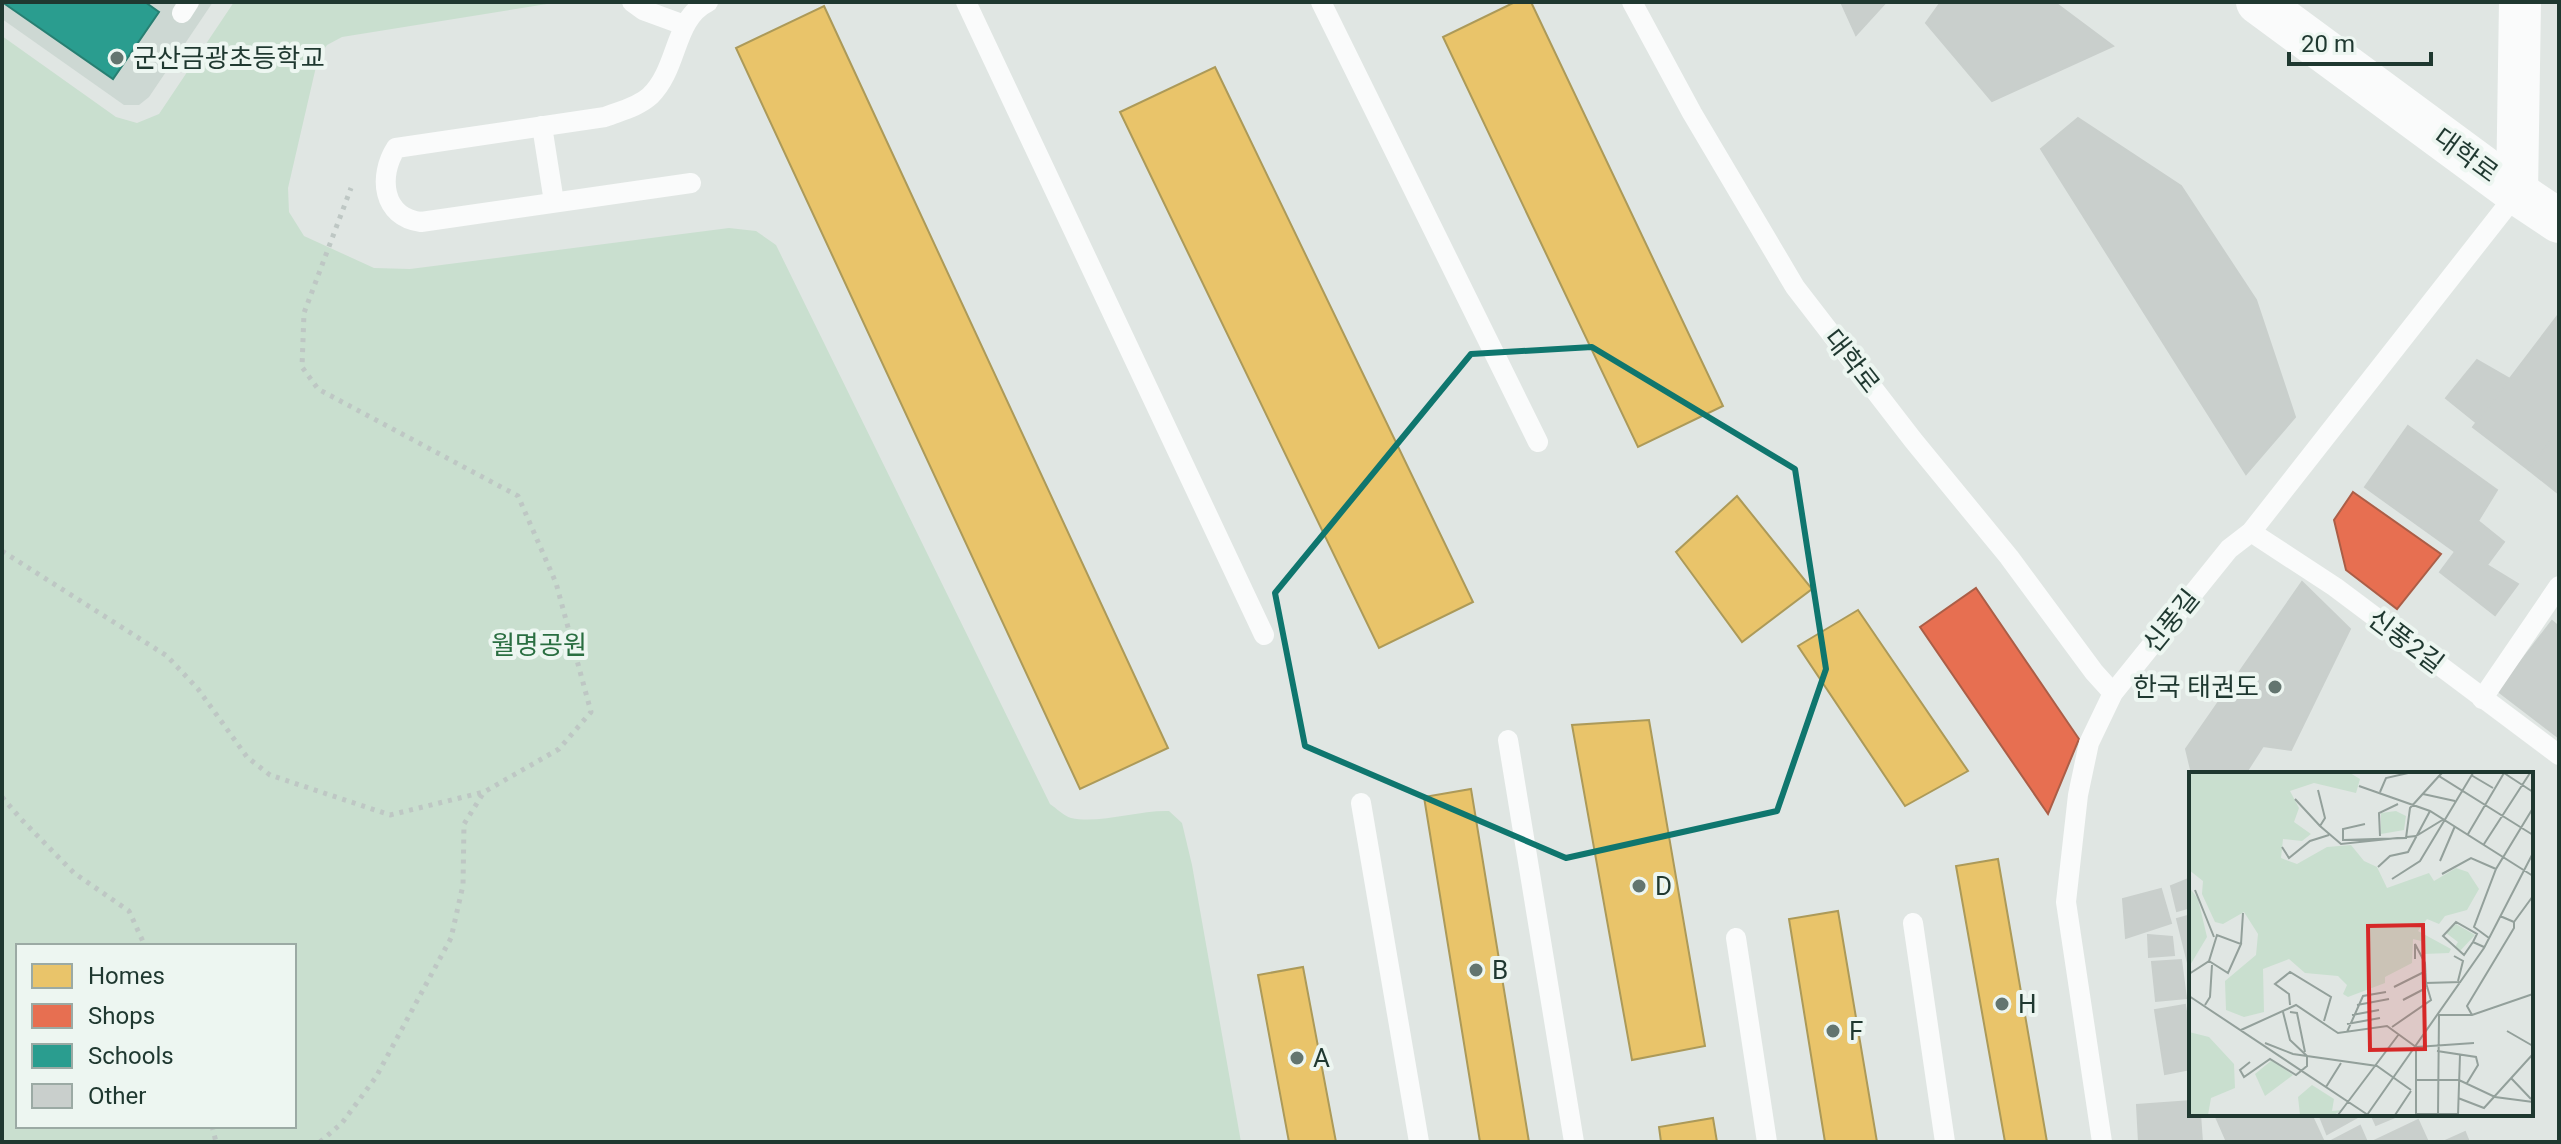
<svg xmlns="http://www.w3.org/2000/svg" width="2561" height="1144" font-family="Roboto,'Noto Sans KR',sans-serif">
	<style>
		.built { fill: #cdd8d3 }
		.green { fill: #c9dfcf; fill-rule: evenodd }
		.homes { fill: #e9c46a; stroke: #ac9a59; stroke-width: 2 }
		.shops { fill: #e76f51; stroke: #ab5e47; stroke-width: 2 }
		.schools { fill: #2a9d8f; stroke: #277f72; stroke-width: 2 }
		.building { fill: #c9cfcc; stroke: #c9cfcc; stroke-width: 2 }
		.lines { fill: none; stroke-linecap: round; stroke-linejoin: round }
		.path { stroke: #bec7c4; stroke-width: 5; stroke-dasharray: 4 6; stroke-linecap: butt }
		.lane { stroke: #fafbfb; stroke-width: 20 }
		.street { stroke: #fafbfb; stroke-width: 42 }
		.secondary { stroke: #fafbfb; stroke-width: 44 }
		.marked { fill: none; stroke: #0f766e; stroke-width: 6; stroke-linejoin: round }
		.poi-dot { fill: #63756f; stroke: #edf6f1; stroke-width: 3 }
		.labels { text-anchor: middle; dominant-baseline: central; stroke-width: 8; stroke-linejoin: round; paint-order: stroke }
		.poi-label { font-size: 26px; fill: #1f3830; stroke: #edf6f1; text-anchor: start }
		.street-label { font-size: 26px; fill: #1f3830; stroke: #edf6f1 }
		.park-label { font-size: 26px; fill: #2a6e41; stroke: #edf6f1 }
		.inset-road { fill: none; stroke: #93a09b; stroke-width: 2 }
		.view { fill: #d62828; fill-opacity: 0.15; stroke: #d62828; stroke-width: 4 }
		.inset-edge { fill: none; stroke: #1f3830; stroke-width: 4 }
	</style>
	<rect width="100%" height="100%" fill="#e0e6e3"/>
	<!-- built -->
	<path class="built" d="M2 2H213L149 97 139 105H124L2 19Z"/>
	<!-- green -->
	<path class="green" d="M234 2H559L342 37 327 45 318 58 288 188 289 212 304 236 374 268 410 269 729 228 756 231 776 245 1050 804C1056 808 1064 816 1071 818 1100 824 1139 810 1169 811L1182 823 1192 865 1241 1142H2V36L116 117 137 123 159 114ZM18 946H294V1126H18Z"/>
	<!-- homes -->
	<g class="homes">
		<path d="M1515 2H1531L1723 406 1638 447 1443 37Z"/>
		<path d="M824 6 1168 748 1080 789 736 48Z"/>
		<path d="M1215 67 1473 602 1379 648 1120 112Z"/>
		<path d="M1737 496 1812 589 1742 642 1676 552Z"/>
		<path d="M1858 610 1968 771 1905 806 1798 646Z"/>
		<path d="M1649 720 1705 1046 1632 1060 1572 725Z"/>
		<path d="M1471 789 1529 1142H1480L1424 797Z"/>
		<path d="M1998 859 2047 1142H2005L1956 866Z"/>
		<path d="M1838 911 1877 1142H1825L1789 919Z"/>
		<path d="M1303 967 1336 1142H1289L1258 975Z"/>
		<path d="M1713 1118 1717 1142H1661L1659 1127Z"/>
	</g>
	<!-- shops -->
	<g class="shops">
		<path d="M2353 492 2441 554 2397 609 2346 570 2334 520Z"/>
		<path d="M1976 588 2079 739 2048 814 1920 627Z"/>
	</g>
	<!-- schools -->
	<path class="schools" d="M2 2H145L159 12 113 79Z"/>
	<!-- building -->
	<g class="building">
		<path d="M1841 2H1886L1856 35Z"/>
		<path d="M1941 2H2054L2113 46 1992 101 1926 23Z"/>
		<path d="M2078 118 2181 186 2256 300 2295 417 2246 474 2041 149Z"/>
		<path d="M2559 314V430L2529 470 2473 427Z"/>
		<path d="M2477 360 2510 379 2477 423 2446 398Z"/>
		<path d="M2408 426 2497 490 2478 521 2454 551 2365 487Z"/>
		<path d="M2559 430V494L2529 470Z"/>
		<path d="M2478 521 2504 542 2487 565 2518 584 2495 615 2440 572Z"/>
		<path d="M2302 582 2350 629 2291 750 2263 746 2245 774H2192L2186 749Z"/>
		<path d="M2552 621 2559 627 2558 737 2498 691Z"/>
		<path d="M2191 878V907L2177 911 2171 886Z"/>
		<path d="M2161 889 2171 923 2126 938 2123 899Z"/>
		<path d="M2191 915V975L2177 919Z"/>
		<path d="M2148 935 2172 937 2174 955 2149 957Z"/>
		<path d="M2181 960 2186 998 2156 1001 2152 962Z"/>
		<path d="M2185 1005 2191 1044V1069L2165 1074 2155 1010Z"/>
		<path d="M2191 1101V1114H2200L2202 1142H2139L2137 1105Z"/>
		<path d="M2222 1114H2311L2324 1142H2227L2216 1117Z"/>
		<path d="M2319 1114H2363L2327 1134Z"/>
		<path d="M2371 1114H2402L2376 1125Z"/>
		<path d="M2418 1120 2428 1142H2372Z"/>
		<path d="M2360 1126 2367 1142H2332L2331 1141Z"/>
		<path d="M2465 1132 2469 1142H2443Z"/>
	</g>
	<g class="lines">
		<!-- path -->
		<g class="path">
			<path d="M2 551 167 656 198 689 247 757 270 775 390 815 484 792 559 749 591 712 556 583 518 496 318 389 302 367 304 313 351 188"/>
			<path d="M2 797 20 818 74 873 129 911 145 946"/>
			<path d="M212 1126 216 1142"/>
			<path d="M320 1142 342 1123 376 1077 451 938 463 885 464 824 484 792"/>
		</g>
		<!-- lane -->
		<g class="lane">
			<path d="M632 2 643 10 684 25"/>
			<path d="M966 2 1264 635"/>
			<path d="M1321 2 1538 442"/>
			<path d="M1632 2 1692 113 1795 287 1913 440 2009 557 2094 672 2113 693"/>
			<path d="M182 13 189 2"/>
			<path d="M542 126 554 202"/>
			<path d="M691 183 421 222C382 217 378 176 396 148L605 117C620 111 638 107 650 96 679 68 673 19 708 2"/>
			<path d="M2251 532 2335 587 2559 755"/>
			<path d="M2482 699 2559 586"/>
			<path d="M1508 740 1574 1142"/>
			<path d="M1361 803 1419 1142"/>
			<path d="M1913 923 1945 1142"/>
			<path d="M1736 938 1767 1142"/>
			<path d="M2102 1142 2066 902 2078 795 2089 743 2113 693 2229 549 2251 532 2517 193"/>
		</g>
		<!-- street -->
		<path class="street" d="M2517 193 2520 2"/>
		<!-- secondary -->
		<path class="secondary" d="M2258 2 2517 193 2559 221"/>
	</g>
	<!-- marked area -->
	<path class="marked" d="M1592 347 1795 469 1826 669 1777 811 1566 858 1305 746 1275 593 1471 354Z"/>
	<!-- markers -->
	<g class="poi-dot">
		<circle cx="117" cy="58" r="8"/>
		<circle cx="2275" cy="687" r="8"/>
		<circle cx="1639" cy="886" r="8"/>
		<circle cx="1476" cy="970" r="8"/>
		<circle cx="2002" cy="1004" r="8"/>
		<circle cx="1833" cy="1031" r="8"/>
		<circle cx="1297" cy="1058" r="8"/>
	</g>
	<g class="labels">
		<!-- poi labels -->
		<g class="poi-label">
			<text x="133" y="58">군산금광초등학교</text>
			<text x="2259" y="687" text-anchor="end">한국 태권도</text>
			<text x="1655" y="886">D</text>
			<text x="1492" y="970">B</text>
			<text x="2018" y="1004">H</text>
			<text x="1849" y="1031">F</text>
			<text x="1313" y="1058">A</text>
		</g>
		<!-- street labels -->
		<g class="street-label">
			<text transform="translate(2466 155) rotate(36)">대학로</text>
			<text transform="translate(1852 361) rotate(52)">대학로</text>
			<text transform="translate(2171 621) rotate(-51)">신풍길</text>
			<text transform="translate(2406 641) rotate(37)">신풍2길</text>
		</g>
		<!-- park labels -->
		<g class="park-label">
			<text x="539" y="645">월명공원</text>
		</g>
	</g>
	<!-- overview -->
	<g transform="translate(2189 772)">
		<rect width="344" height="344" fill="#e0e6e3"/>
		<path d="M0 1H161L171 7 167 21 125 11 101 19 110 36 105 50 122 62 113 69 94 67 92 86 108 92 138 75 162 73 175 89 188 95 198 116 240 101 245 109 267 96 279 100 290 117 278 138 256 144 250 152 238 147 229 159 262 177 260 181 235 182 232 169 224 167 223 191 196 205V211L159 225 154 222 158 213 149 204 116 201 100 187 74 197 75 240 55 245 37 238 36 209 67 183 69 162 55 140 34 152 26 150 13 122 14 109 0 98ZM207 39 217 44 215 58 192 62V41ZM0 115 9 127 18 165 0 195ZM267 152 286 163 271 179 266 175 269 170 257 161ZM0 260 20 265 45 292 46 316 22 326 19 343H0ZM83 288 104 303 76 324 66 302ZM123 313 145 327 143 339 153 338 145 343H111L109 325Z" fill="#c9dfcf"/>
		<path class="inset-road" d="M253 1 250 4 344 63M315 1 344 20M282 3 304 16M170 14 241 39 344 104M129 18 136 46 131 54 152 72 227 64 255 47M191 20 197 6 219 1M234 22 266 29M106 27 131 54M176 52 154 57V68L217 66 221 36 250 4M279 62 315 1M191 64 190 41 209 32M295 72 341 1M93 75 100 86 121 69 140 63M251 89 266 54M189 95 201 84 219 80 241 39M253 102 282 86 307 97M203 107 231 89 284 1M6 118 25 165M325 150 344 124M300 166 285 155 307 97 344 36M284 170 288 162 267 150 254 164 275 183 284 170 295 175M52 172 54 141M344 174V199M265 184 274 189 269 209M226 187V172L236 191 237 211M0 202 20 189 28 163 52 172 39 201 20 189M205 215 237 199M0 224 179 343M214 228 237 216M16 233 21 225 23 193M101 233 100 222 86 212 101 200 142 225 135 249M168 233 200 227M101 240 108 241 116 280M163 243 190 238M283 243 278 234 325 156V150L311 144M158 252 191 246M203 255 242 228 237 211 272 210M52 258 107 233 149 261 198 254 227 275M318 259 344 274M158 260 174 224 197 220M76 271 104 282 188 294 222 318M227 275 285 271M227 277V343M248 279 287 285 289 293 278 311M61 290 51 298 55 305 81 287 107 303 118 294V284L101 268 94 240M322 306 342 327M227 308H270L306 325 344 330M137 315 152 291M269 326 295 336 344 282M227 342H269M149 343 210 262M178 343 295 176 344 81M206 343 222 319M249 343 250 243H283L344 222M269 343 271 283"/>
		<path class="view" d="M234 153 236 277 181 278 179 154Z"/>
		<rect width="344" height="344" class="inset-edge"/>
	</g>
	<!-- border -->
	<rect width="2561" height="1144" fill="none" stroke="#1f3830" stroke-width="8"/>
	<!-- legend -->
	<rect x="16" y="944" width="280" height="184" fill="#edf6f1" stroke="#9baaa4" stroke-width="2"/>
	<rect x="32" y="964" width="40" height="24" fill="#e9c46a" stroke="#9baaa4" stroke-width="2"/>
	<text x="88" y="984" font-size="24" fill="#1f3830">Homes</text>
	<rect x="32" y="1004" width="40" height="24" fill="#e76f51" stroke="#9baaa4" stroke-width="2"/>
	<text x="88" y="1024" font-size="24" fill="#1f3830">Shops</text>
	<rect x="32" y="1044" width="40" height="24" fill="#2a9d8f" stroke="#9baaa4" stroke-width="2"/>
	<text x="88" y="1064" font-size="24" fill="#1f3830">Schools</text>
	<rect x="32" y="1084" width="40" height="24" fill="#c9cfcc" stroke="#9baaa4" stroke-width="2"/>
	<text x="88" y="1104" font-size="24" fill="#1f3830">Other</text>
	<!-- scale -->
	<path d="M2289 52v12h142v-12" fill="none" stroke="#1f3830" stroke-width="4"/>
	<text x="2301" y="52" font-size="24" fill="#1f3830" stroke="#edf6f1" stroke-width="6" paint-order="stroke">20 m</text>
</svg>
